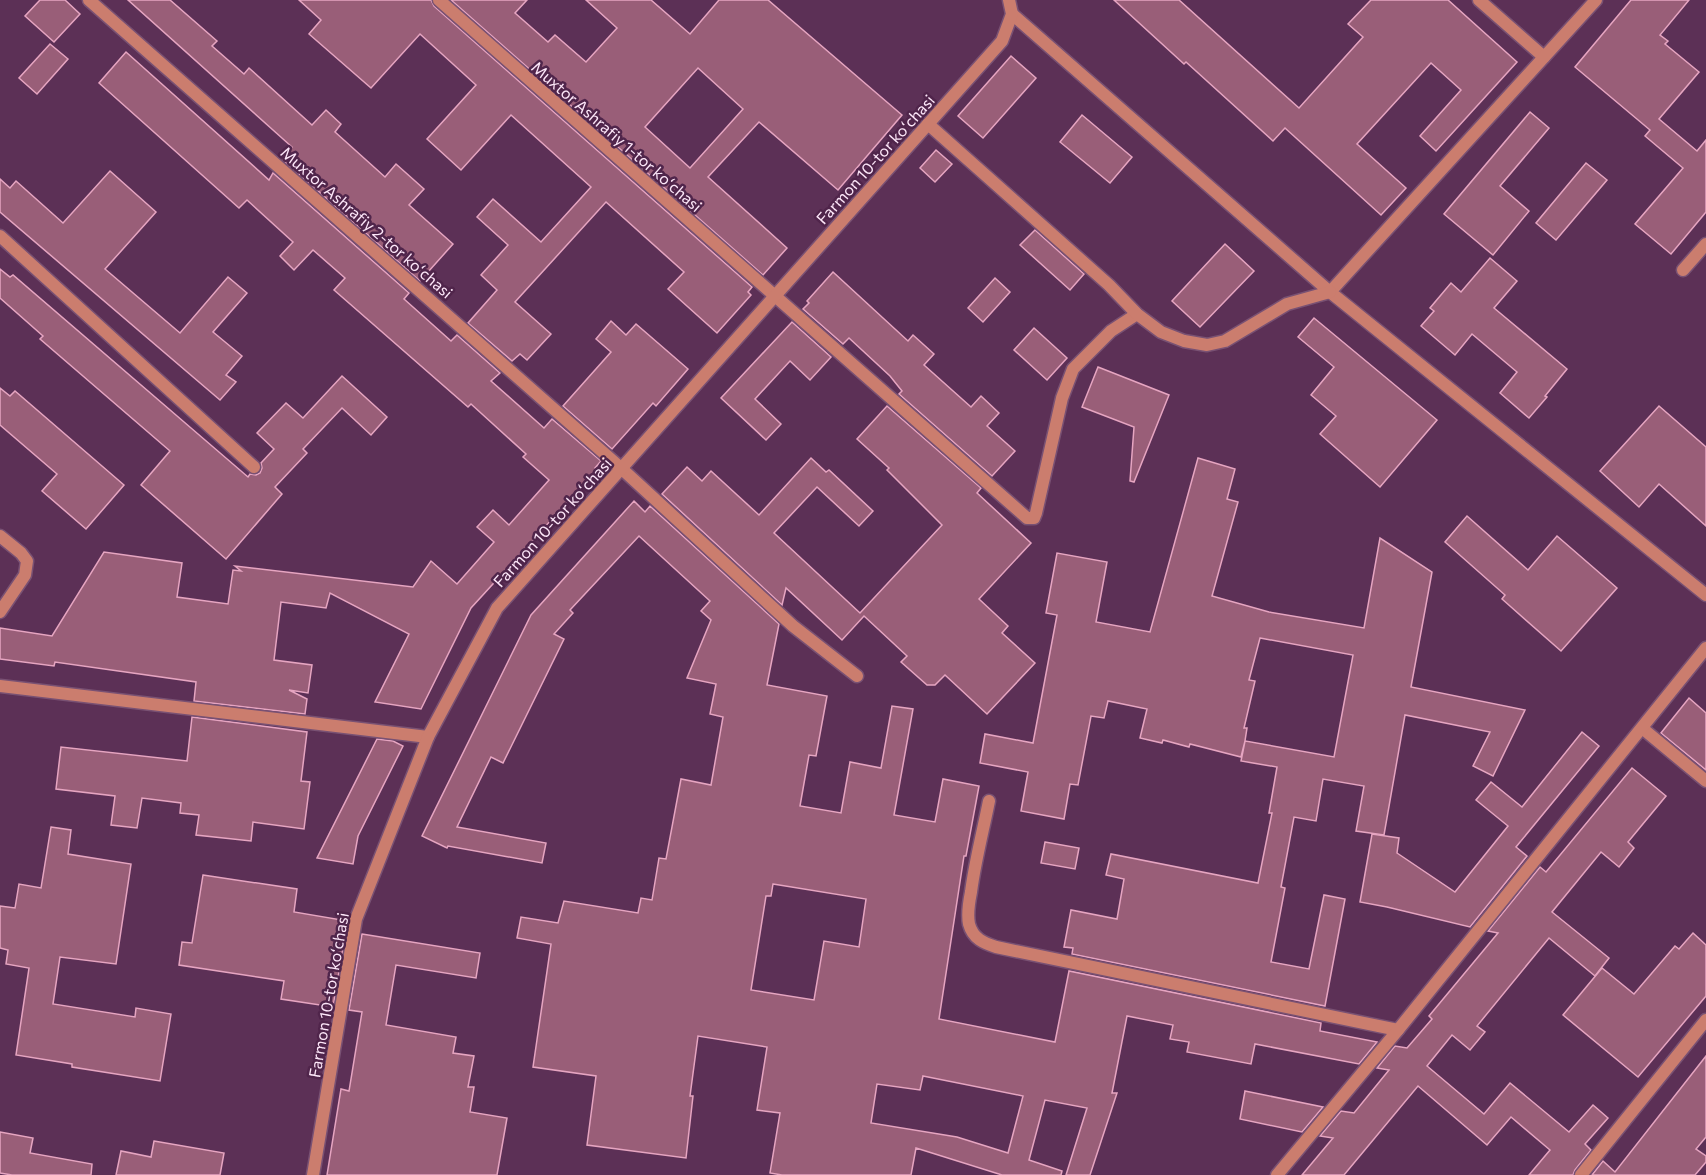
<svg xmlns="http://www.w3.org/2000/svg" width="1706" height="1175" font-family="Commissioner,sans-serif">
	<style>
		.building { fill: #995e78; stroke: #e6a5c1; stroke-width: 1.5; fill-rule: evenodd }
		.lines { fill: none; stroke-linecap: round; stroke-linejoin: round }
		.minor-casing { stroke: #795173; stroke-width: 15 }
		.minor { stroke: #cb7d6e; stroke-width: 12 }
		.labels { text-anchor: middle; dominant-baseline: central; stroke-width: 5; stroke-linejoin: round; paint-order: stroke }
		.street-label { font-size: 16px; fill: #fde7f9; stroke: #50254b }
	</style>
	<rect width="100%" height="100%" fill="#5c3056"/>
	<!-- building -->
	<g class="building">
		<path d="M40 0H65L80 14 54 42 25 16Z"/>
		<path d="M128 0H170L217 41 212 46 244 74 249 68 312 125 326 110 341 124 335 132 385 177 396 164 424 189 409 205 453 244 420 281 283 160 292 147Z"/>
		<path d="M299 0H431L434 6 752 287 748 292 751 295 717 333 668 289 684 272 606 202 515 302 551 334 527 360 520 354 512 361 468 323 497 290 481 275 508 245 477 217 493 199 541 242 591 187 511 115 461 170 427 139 476 85 420 34 371 88 309 34 321 20Z"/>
		<path d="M451 0H527L515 13 548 42 555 35 586 62 617 28 586 0H651L690 34 719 0H768L902 115 838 190 759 122 708 177 787 248 763 275ZM698 68 743 109 690 168 645 127Z"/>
		<path d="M1114 0H1179L1299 108 1363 37 1348 24 1371 0H1448L1517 62 1436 151 1420 136 1461 90 1431 63 1357 144 1406 188 1381 215 1285 128 1273 141 1186 62 1184 64Z"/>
		<path d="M1631 0H1689L1660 35 1668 41 1665 44 1699 72 1659 119 1697 151 1706 140V212L1671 254 1635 224 1683 168 1645 136 1650 130 1575 67Z"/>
		<path d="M50 44 68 59 37 94 19 78Z"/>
		<path d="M126 52 269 180 273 173 409 293 404 299 451 341 457 335 500 373 491 381 544 428 552 419 601 461 595 468 597 470 471 608 421 709 375 702 409 634 330 593 326 608 281 602 274 660 312 665 308 693 289 690 307 699 305 714 194 701 196 682 55 662 54 666 0 659V628L52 636 104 552 182 563 177 597 228 604 233 570 241 571 235 566 413 587 431 561 457 584 494 542 477 527 493 510 509 525 549 480 523 457 526 454 471 404 468 407 334 290 345 278 313 250 294 270 280 256 293 242 247 200 239 208 99 83Z"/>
		<path d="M1011 56 1036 78 983 138 958 116Z"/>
		<path d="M1530 112 1549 128 1500 186 1529 211 1493 255 1444 214Z"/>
		<path d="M1082 115 1132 157 1110 183 1060 142Z"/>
		<path d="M936 150 952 164 935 182 920 168Z"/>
		<path d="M1586 163 1607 180 1556 240 1536 223Z"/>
		<path d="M110 171 156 212 105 269 180 333 228 277 247 293 213 332 242 356 226 375 236 382 220 400 0 212V179L10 188 16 181 63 223Z"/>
		<path d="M1035 230 1084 274 1070 290 1020 245Z"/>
		<path d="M1225 244 1254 271 1200 327 1172 301Z"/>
		<path d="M1490 258 1517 281 1494 308 1567 369 1545 396 1547 397 1529 418 1500 393 1517 372 1472 334 1455 355 1421 326 1434 311 1430 308 1451 283 1461 292Z"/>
		<path d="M0 269 10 277 13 275 248 477 250 474 256 475 260 473 262 468 261 463 274 449 257 433 286 403 303 418 342 376 387 417 371 435 342 408 303 449 307 453 275 487 282 494 226 559 141 485 170 451 40 339 43 336 0 298Z"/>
		<path d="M833 272 908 341 913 335 934 354 924 365 971 407 981 396 999 413 987 426 1015 451 992 476 899 394 902 391 890 376 849 338 843 344 803 309 809 303 807 301Z"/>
		<path d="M995 278 1010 292 983 322 968 308Z"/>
		<path d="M1314 318 1437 420 1380 487 1320 434 1336 416 1311 395 1334 367 1298 337Z"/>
		<path d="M611 321 626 335 636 324 688 369 656 406 653 403 612 449 563 406 611 352 596 339Z"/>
		<path d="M792 322 831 357 810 380 790 361 755 399 781 424 766 440 721 398Z"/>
		<path d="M1034 328 1067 358 1047 380 1014 350Z"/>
		<path d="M1098 367 1169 395 1134 482 1130 481 1134 427 1082 407Z"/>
		<path d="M0 388 10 396 15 391 124 485 86 529 42 491 57 474 0 425Z"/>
		<path d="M887 406 981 488 977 493 1031 543 979 599 1008 626 1002 633 1035 663 987 714 945 675 935 685H927L901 662 907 656 864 616 842 640 786 588 782 605 662 494 687 467 702 481 711 471 759 515 811 458 826 472 829 470 873 511 859 526 817 487 774 533 860 613 942 525 887 470 889 468 857 439Z"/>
		<path d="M1659 406 1706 447V526L1659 484 1639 507 1600 471Z"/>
		<path d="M1198 458 1235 469 1227 499 1238 502 1212 596 1269 612 1364 628 1380 538 1432 572 1411 687 1525 710 1493 776 1473 766 1490 732 1405 715 1384 835 1356 831 1364 786 1323 779 1316 821 1294 817 1281 887 1285 888 1271 962 1309 969 1324 895 1345 899 1325 1006 1072 954 1073 948 1064 947 1071 910 1117 919 1124 879 1106 875 1111 854 1258 883 1272 813H1269L1277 767 1241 761 1245 741 1241 757 1190 744 1189 747 1163 740 1162 743 1140 738 1147 709 1108 701 1104 718 1091 716 1078 785 1070 784 1064 819 1021 811 1028 772 980 763 985 734 1033 743 1057 615 1046 613 1057 553 1107 562 1096 622 1150 632ZM1260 638 1353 655 1334 757 1245 741 1247 728H1244L1255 681 1249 680Z"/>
		<path d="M634 501 645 512 650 506 779 624 767 685 827 696 816 756 809 755 800 806 841 813 850 762 881 768 892 706 913 709 894 815 935 822 943 779 979 786 966 856H964L939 1019 1055 1042 1069 971 1321 1023 1320 1031 1377 1042 1359 1064 1255 1044 1251 1064 1187 1052 1189 1042 1170 1039 1173 1025 1127 1016 1112 1093H1117L1090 1175H1066L1087 1108 1045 1100 1029 1160 1062 1171 1061 1175H1002L916 1148 911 1175H782L770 1173 780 1113 757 1110 767 1047 698 1036 690 1096H693L686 1158 587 1145 596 1076 533 1067 551 944 517 938 521 917 558 923 564 901 638 913 641 898 652 900 659 858 666 859 681 779 711 785 723 717 710 714 716 684 687 678 711 620 701 611 710 601 639 536 570 610 573 613 554 634 564 639 503 763 491 757 457 827 546 843 542 863 448 846 447 848 422 836 531 615ZM773 884 866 899 859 947 824 941 814 1000 751 990 766 896H771ZM923 1076 1023 1096 1008 1153 957 1137 871 1123 877 1084 920 1090Z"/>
		<path d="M1467 516 1528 570 1557 536 1617 588 1561 651 1502 599 1505 595 1445 542Z"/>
		<path d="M1689 698 1706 713V770L1661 733Z"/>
		<path d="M192 717 307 732 301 781 310 782 304 829 253 822 251 841 196 835 199 815 180 813 181 803 142 798 137 828 111 825 115 796 56 789 61 747 187 761Z"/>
		<path d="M1582 732 1599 746 1516 847 1527 856 1470 927 1387 907 1360 902 1372 834 1399 838 1397 853 1455 892 1508 826 1476 800 1491 782 1522 807Z"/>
		<path d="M377 739 393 741 403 746 358 836 353 864 317 858Z"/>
		<path d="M1632 768 1666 796 1628 842 1634 848 1619 867 1601 852 1552 912 1609 958 1595 976 1549 938 1477 1026 1485 1032 1470 1050 1452 1035 1427 1066 1484 1114 1510 1083 1569 1132 1593 1105 1608 1118 1585 1144 1591 1150 1575 1170 1573 1175H1529L1550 1150 1511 1117 1487 1145 1418 1086 1344 1175H1302L1333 1138 1320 1136 1341 1111 1354 1113 1389 1070 1377 1068 1395 1046 1407 1048 1432 1019 1429 1016 1498 933 1488 931 1540 867 1546 872Z"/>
		<path d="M51 827 71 830 68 854 131 864 116 964 60 957 53 1004 135 1017 136 1008 171 1014 160 1081 72 1067V1064L16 1055 29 968 6 964 8 950 0 948V906L15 908 19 884 41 888Z"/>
		<path d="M1045 842 1079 848 1075 869 1041 863Z"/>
		<path d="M203 875 297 889 294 912 342 920 340 930 346 931 333 1007 281 999 284 981 179 965 182 942 192 943Z"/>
		<path d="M1693 933 1706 945V996L1638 1077 1563 1015 1602 968 1634 994 1675 946 1679 949Z"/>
		<path d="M362 934 480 953 476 978 396 965 386 1025 456 1037 453 1053 474 1056 468 1087H474L470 1112 507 1118 497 1175H327L341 1089 349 1091 362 1012 349 1010Z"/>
		<path d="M1706 1056V1137L1696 1149 1706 1156V1162L1695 1175H1592L1603 1161 1615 1172Z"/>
		<path d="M1245 1091 1323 1107 1302 1132 1240 1119Z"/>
		<path d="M0 1132 33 1138 30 1153 92 1164 91 1175H12L0 1173Z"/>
		<path d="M154 1141 224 1153 220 1175H116L121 1151 151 1157Z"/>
	</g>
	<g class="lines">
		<!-- minor casing -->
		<g class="minor-casing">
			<g id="minor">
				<path d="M89 0 622 469 793 626 857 676"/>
				<path d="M439 0 1027 518H1034L1036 513 1062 398 1073 369 1111 331 1137 314"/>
				<path d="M1479 0 1544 57"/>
				<path d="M1596 0 1330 292 1706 595"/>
				<path d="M1012 14 1330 292"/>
				<path d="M928 124 1109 285 1137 314 1161 332 1184 341 1207 345 1225 341 1287 304 1330 292"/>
				<path d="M0 236 254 467"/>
				<path d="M1683 270 1706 244"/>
				<path d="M0 536 21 553 27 561 25 575 0 612"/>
				<path d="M0 686 428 737"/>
				<path d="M1642 728 1706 781"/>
				<path d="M989 801C983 831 975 861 971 892 969 902 967 914 969 924 973 939 984 943 996 947L1398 1030"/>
				<path d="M313 1175 356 919 428 737 497 608 1002 41 1012 14 1009 0"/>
				<path d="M1277 1175 1398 1030 1706 648"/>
				<path d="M1581 1175 1706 1020"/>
			</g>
		</g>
		<!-- minor -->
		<use href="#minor" class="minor"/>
	</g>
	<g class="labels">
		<!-- street labels -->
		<g class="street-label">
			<text transform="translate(617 136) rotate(41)">Muxtor Ashrafiy 1-tor koʻchasi</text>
			<text transform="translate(875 159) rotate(-48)">Farmon 10-tor koʻchasi</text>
			<text transform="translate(367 222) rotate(41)">Muxtor Ashrafiy 2-tor koʻchasi</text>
			<text transform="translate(552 522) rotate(-48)">Farmon 10-tor koʻchasi</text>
			<text transform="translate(328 995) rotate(-80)">Farmon 10-tor koʻchasi</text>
		</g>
	</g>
</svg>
